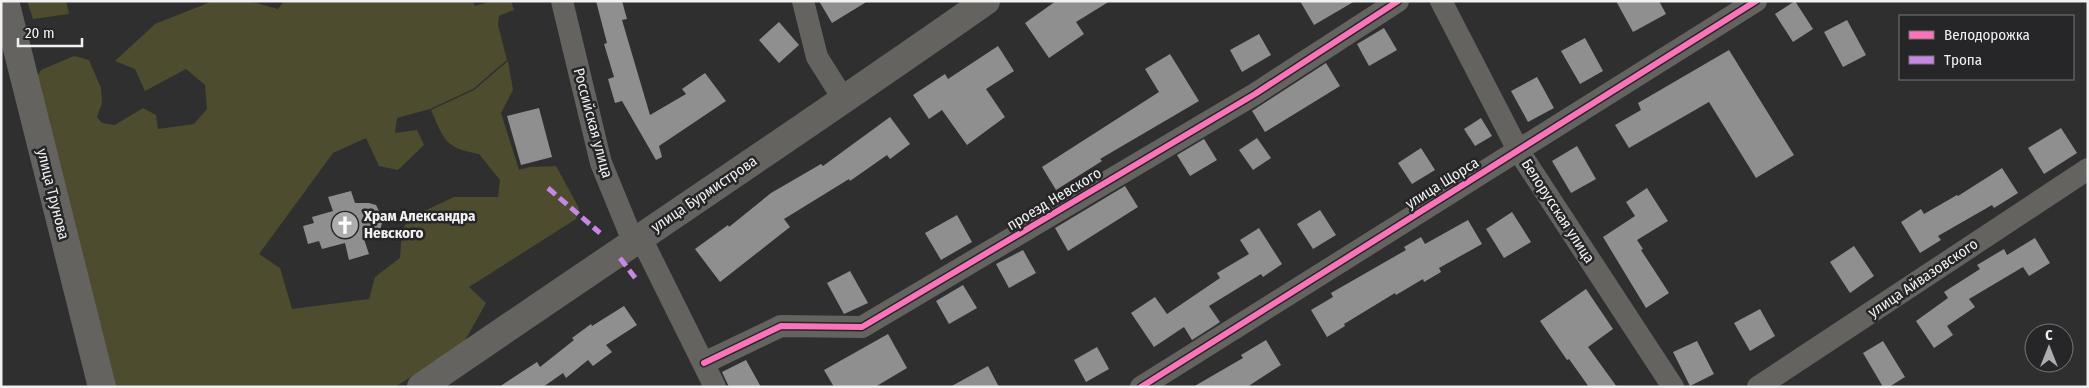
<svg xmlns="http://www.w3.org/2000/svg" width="2089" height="388" font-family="'Fira Sans Condensed',sans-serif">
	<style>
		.green { fill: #4d4c2e }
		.building { fill: #908f90 }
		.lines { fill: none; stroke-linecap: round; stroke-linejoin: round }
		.minor { stroke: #646360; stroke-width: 22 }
		.tertiary { stroke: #646360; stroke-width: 28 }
		.quiet { stroke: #c787e3; stroke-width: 5; stroke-dasharray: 10 5; stroke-linecap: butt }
		.cycleway-casing { stroke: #262527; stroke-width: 9 }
		.cycleway { stroke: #fb73b8; stroke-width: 6 }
		.labels { text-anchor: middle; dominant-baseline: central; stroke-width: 5; stroke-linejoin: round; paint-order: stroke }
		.street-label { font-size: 15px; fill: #f2f1f2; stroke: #262527 }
		.poi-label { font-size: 15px; font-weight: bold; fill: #f2f1f2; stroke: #262527; text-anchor: start }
	</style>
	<rect width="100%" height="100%" fill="#302f30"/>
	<!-- green -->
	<g class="green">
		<path d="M27 1H66L69 14 33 19Z"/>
		<path d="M213 1H248L278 9 284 1H473L475 6 492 1H511L514 10 499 16 498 25 507 60 473 89 430 109 397 118 395 133 417 130 424 145 398 170 379 166 366 138 333 153 259 254 280 268 292 309 369 299 375 277 400 258 402 230 411 217 454 197H498L500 180 479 154C444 148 444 139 431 110L474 90 508 61 513 90 501 113 519 170 530 167 556 166 579 208 576 219 469 287 486 303 463 344 395 387H114L36 79 41 70 74 56 89 60 101 88 102 103 97 117 102 123 115 125 143 108 156 115 158 129 194 124 207 109 205 85 186 69 145 91 135 69 115 61 155 24Z"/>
	</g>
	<!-- building -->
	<g class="building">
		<path d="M596 1H622L627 19 622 20 650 115 686 94 682 89 705 73 726 101 659 146 662 157 656 160 622 101 615 103 608 79 614 77 604 44 607 43Z"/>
		<path d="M819 1H868L832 23Z"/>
		<path d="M1056 1H1110L1076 22 1084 34 1049 58 1025 23Z"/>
		<path d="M1300 1H1355L1314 25Z"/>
		<path d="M1616 1H1659L1666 14 1633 32Z"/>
		<path d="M1795 1 1813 29 1793 42 1775 14Z"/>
		<path d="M1847 20 1866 55 1843 67 1824 32Z"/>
		<path d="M779 22 799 45 779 63 759 40Z"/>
		<path d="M1384 28 1397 50 1369 66 1357 44Z"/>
		<path d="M1259 34 1271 55 1242 72 1230 50Z"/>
		<path d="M1585 38 1603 71 1580 84 1561 51Z"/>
		<path d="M998 46 1014 71 986 89 1005 117 967 145 942 110 929 119 913 95 945 74 948 79Z"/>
		<path d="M1729 50 1794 155 1756 178 1709 102 1629 148 1615 125 1641 110 1638 103Z"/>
		<path d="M1170 54 1199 101 1100 159 1102 161 1056 190 1042 167 1159 92 1145 69Z"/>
		<path d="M1326 63 1340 86 1265 132 1252 111Z"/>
		<path d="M1537 77 1554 108 1528 122 1511 91Z"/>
		<path d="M539 108 552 157 521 165 507 116Z"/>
		<path d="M890 117 910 144 890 159 887 155 850 181 849 179 784 219 790 227 720 282 695 249 728 225 729 227 771 193 821 164 823 166Z"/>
		<path d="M1481 118 1492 136 1475 146 1464 129Z"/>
		<path d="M2061 128 2077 153 2044 174 2028 148Z"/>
		<path d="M1257 138 1271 158 1253 170 1239 150Z"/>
		<path d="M1204 139 1217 160 1190 176 1177 155Z"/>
		<path d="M1577 146 1596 179 1571 193 1552 161Z"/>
		<path d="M1421 148 1435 170 1412 184 1398 163Z"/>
		<path d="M2002 168 2018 193 1994 208 1992 205 1938 236 1941 240 1920 253 1901 222 1921 209 1924 214 1957 195 1958 196Z"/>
		<path d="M1125 186 1138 207 1068 251 1055 228Z"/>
		<path d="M1647 188 1668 221 1637 240 1643 249 1641 250 1669 293 1646 308 1603 237 1635 216 1626 202Z"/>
		<path d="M351 191 355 203H369L376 205 381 215 382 223 379 234 364 239 369 254 349 260 345 243 322 249 319 241 308 244 303 226 314 223 312 217 333 211 328 197Z"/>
		<path d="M1320 210 1336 235 1313 249 1297 224Z"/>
		<path d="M1512 212 1531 242 1504 258 1486 229Z"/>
		<path d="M957 215 972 242 941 260 925 233Z"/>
		<path d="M1468 220 1482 244 1439 268 1441 272 1424 282 1423 279 1396 295 1395 293 1344 324 1345 326 1327 337 1311 310 1333 297 1331 293 1406 250 1404 247 1421 237 1425 244Z"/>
		<path d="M1259 228 1282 264 1263 277 1261 274 1209 306 1220 322 1214 326 1192 340 1184 327 1154 347 1131 313 1155 297 1167 314 1220 278 1217 273 1249 254 1240 240Z"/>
		<path d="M2035 238 2050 263 2029 276 2023 267 1969 299 1975 307 1947 326 1953 335 1934 348 1916 321 1948 298 1944 292 1980 269 1977 265 2004 249 2007 255Z"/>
		<path d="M1854 246 1874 276 1850 293 1830 262Z"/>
		<path d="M1023 250 1036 273 1009 288 996 264Z"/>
		<path d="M850 271 868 303 844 314 827 283Z"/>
		<path d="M963 285 977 308 949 324 936 301Z"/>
		<path d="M1586 289 1613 329 1588 347 1617 387H1589L1569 359 1567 360 1540 321Z"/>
		<path d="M624 306 637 325 606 345 612 352 593 366 588 360 566 378 563 373 543 387H499L537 362 540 367 574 340 572 338 591 324 592 326Z"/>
		<path d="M1760 309 1775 336 1750 351 1734 323Z"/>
		<path d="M888 334 907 368 875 387H834L824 370Z"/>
		<path d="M1266 340 1281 365 1247 387H1193L1243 358 1241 355Z"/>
		<path d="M1697 341 1714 374 1690 386 1673 352Z"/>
		<path d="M1883 341 1905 377 1889 387H1883L1863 353Z"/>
		<path d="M1097 347 1109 369 1086 382 1074 360Z"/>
		<path d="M746 360 761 387H729L722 372Z"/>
		<path d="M988 366 999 387H950Z"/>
	</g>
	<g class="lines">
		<!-- minor -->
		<g class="minor">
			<path d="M562 1 601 163 633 241"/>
			<path d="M803 1 817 57 844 100"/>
			<path d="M1441 1 1518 150 1673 387"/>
			<path d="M640 236 715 387"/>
			<path d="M704 363 781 326 862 327 1255 94 1398 1"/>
			<path d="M1141 387 1756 1"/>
			<path d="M1758 387 2088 169"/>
		</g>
		<!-- tertiary -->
		<g class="tertiary">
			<path d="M5 1 102 387"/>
			<path d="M421 387C609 258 799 132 986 1"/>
		</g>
		<!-- quiet -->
		<g class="quiet">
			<path d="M548 188 600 233"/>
			<path d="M620 258 636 279"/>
		</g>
		<!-- cycleway casing -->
		<g class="cycleway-casing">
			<g id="cycleway">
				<path d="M704 363 781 326 862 327 1255 94 1398 1"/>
				<path d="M1141 387 1756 1"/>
			</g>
		</g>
		<!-- cycleway -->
		<use href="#cycleway" class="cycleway"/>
	</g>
	<!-- icons -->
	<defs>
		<g id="church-disc" transform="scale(1.4375)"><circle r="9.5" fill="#aeadae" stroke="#262527"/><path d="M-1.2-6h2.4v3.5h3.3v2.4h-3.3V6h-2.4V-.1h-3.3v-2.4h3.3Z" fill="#fff"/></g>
	</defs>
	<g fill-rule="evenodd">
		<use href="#church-disc" x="345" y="225"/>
	</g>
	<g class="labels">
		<!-- street labels -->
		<g class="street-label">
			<text transform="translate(593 123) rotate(75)">Российская улица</text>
			<text transform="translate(1442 183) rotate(-32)">улица Щорса</text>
			<text transform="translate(53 194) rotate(76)">улица Трунова</text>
			<text transform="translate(704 194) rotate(-34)">улица Бурмистрова</text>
			<text transform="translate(1054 199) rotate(-31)">проезд Невского</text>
			<text transform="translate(1558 211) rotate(57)">Белорусская улица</text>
			<text transform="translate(1923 278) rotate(-34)">улица Айвазовского</text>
		</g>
		<!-- poi labels -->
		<g class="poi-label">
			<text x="364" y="216">Храм Александра<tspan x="364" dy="17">Невского</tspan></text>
		</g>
	</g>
	<!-- border -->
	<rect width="2089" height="388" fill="none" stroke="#f2f1f2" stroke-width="5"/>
	<!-- legend -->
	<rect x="1899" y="15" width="175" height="65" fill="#262527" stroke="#787778"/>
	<rect x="1909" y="31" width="25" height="8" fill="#fb73b8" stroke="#787778"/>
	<text x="1944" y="40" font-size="15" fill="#f2f1f2">Велодорожка</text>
	<rect x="1909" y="56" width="25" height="8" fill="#c787e3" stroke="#787778"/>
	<text x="1944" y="65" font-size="15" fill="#f2f1f2">Тропа</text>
	<!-- north arrow -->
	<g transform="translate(2049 348)"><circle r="24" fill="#262527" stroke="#787778"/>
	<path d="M0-4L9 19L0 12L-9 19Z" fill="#aeadae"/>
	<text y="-8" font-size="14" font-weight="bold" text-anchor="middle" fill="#f2f1f2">С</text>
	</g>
	<!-- scale -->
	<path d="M18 38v8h64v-8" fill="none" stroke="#f2f1f2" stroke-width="2.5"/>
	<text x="25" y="38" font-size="15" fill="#f2f1f2" stroke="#262527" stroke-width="4" paint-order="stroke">20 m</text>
</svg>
